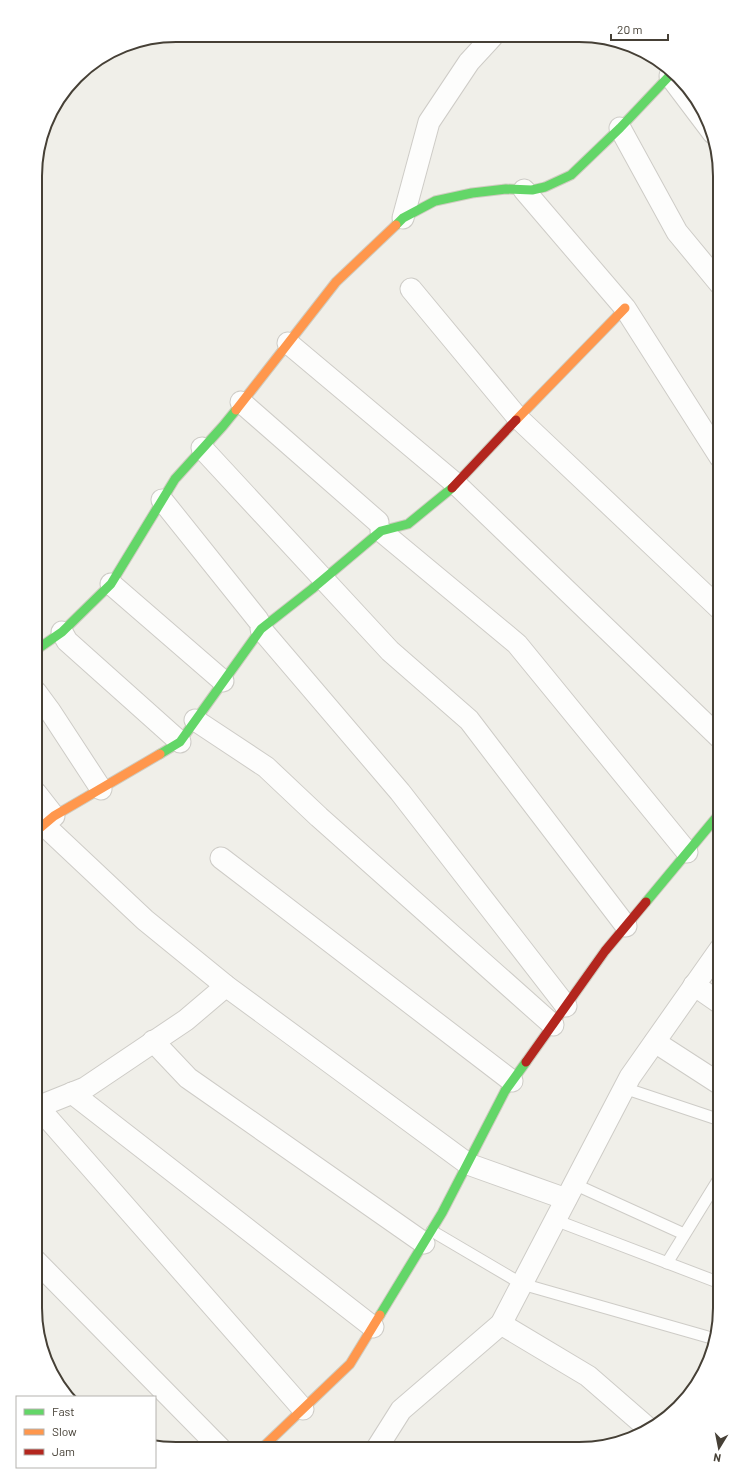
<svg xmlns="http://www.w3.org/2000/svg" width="755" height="1484" font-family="Barlow,sans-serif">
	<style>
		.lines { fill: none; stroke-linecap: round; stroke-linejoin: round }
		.lane-casing { stroke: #ceccc7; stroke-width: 13 }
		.street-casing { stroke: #ceccc7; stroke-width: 23 }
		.fast-casing { stroke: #cfccc0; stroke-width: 11 }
		.slow-casing { stroke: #cfccc0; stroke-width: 11 }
		.jam-casing { stroke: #cfccc0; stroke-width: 11 }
		.lane { stroke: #fdfdfc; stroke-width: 11 }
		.street { stroke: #fdfdfc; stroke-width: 21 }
		.fast { stroke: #63d668; stroke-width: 9 }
		.slow { stroke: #ff974d; stroke-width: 9 }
		.jam { stroke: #b3261e; stroke-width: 9 }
		.rim { fill: none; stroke: #464036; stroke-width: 2 }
	</style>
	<rect width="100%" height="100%" fill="#f0efe9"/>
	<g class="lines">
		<!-- lane casing -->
		<g class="lane-casing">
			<g id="lane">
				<path d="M624 1088 720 1120"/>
				<path d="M574 1184 684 1234"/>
				<path d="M555 1220 720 1283"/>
				<path d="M432 1231 522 1284 715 1339"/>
				<path d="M667 1263 720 1177"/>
			</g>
		</g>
		<!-- street casing -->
		<g class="street-casing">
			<g id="street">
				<path d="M670 76 713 133"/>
				<path d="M620 128 677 232 720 284"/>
				<path d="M524 190 625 308 720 457"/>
				<path d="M403 218 429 122 469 62 492 37"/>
				<path d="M411 289 518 418 720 609"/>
				<path d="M288 343 456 484 720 738"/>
				<path d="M241 402 378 522"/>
				<path d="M202 448 390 651 469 720 626 926"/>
				<path d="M162 500 258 620"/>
				<path d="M381 531 517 644 687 852"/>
				<path d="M111 584 223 681"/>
				<path d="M261 629 400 792 566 1006"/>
				<path d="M62 632 67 641 180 742"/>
				<path d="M36 692 50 711 101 789"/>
				<path d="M195 720 266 767 319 817 553 1025"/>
				<path d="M36 793 54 816"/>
				<path d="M44 825 145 920 226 986 468 1164 566 1199"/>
				<path d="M221 858 512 1081"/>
				<path d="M694 985 720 1003"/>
				<path d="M153 1041 188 1078 424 1243"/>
				<path d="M655 1042 720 1084"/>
				<path d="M72 1093 373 1327"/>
				<path d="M38 1107 303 1409"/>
				<path d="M35 1108 85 1088 186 1020 226 986"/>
				<path d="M35 1260 220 1448"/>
				<path d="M501 1324 588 1376 649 1429"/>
				<path d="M377 1448 401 1410 501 1324 630 1077 720 949"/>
			</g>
		</g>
		<!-- fast casing -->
		<g class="fast-casing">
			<g id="fast">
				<path d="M396 225 403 218 435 201 472 193 506 189 532 190 545 187 571 175 620 128 673 72"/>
				<path d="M36 650 62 632 111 584 175 479 223 426 236 410"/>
				<path d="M160 754 180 742 261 629 312 589 381 531 408 524 452 488"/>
				<path d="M646 902 720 813"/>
				<path d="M380 1315 442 1213 505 1091 526 1062"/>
			</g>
		</g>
		<!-- slow casing -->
		<g class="slow-casing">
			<g id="slow">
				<path d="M236 410 336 282 396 225"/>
				<path d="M516 420 625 308"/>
				<path d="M35 832 54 816 160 754"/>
				<path d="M262 1448 350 1364 380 1315"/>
			</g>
		</g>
		<!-- jam casing -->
		<g class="jam-casing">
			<g id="jam">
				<path d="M452 488 516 420"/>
				<path d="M526 1062 605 951 646 902"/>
			</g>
		</g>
		<!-- lane -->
		<use href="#lane" class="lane"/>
		<!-- street -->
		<use href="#street" class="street"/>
		<!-- fast -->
		<use href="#fast" class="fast"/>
		<!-- slow -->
		<use href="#slow" class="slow"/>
		<!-- jam -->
		<use href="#jam" class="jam"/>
	</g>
	<!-- crop -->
	<path d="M0 0H755V1484H0ZM176 42H579A134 134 0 0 1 713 176V1308A134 134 0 0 1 579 1442H176A134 134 0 0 1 42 1308V176A134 134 0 0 1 176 42Z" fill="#fff" fill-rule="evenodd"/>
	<path class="rim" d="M176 42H579A134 134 0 0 1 713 176V1308A134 134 0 0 1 579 1442H176A134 134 0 0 1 42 1308V176A134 134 0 0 1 176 42Z"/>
	<!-- legend -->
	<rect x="16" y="1396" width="140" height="72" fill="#ffffff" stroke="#b5b3af"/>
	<rect x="24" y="1409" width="20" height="6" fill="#63d668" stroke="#b5b3af"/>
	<text x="52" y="1416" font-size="12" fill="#464036">Fast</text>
	<rect x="24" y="1429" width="20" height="6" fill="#ff974d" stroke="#b5b3af"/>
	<text x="52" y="1436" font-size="12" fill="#464036">Slow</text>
	<rect x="24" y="1449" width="20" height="6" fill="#b3261e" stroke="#b5b3af"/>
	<text x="52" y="1456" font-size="12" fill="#464036">Jam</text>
	<!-- north arrow -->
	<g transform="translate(719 1448) rotate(190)" stroke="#ffffff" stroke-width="3" paint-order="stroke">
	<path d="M0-3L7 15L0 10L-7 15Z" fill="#464036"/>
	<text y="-6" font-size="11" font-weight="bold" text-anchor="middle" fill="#464036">N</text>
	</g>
	<!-- scale -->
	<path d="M611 34v6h57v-6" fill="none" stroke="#464036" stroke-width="2"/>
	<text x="617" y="34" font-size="12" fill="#464036" stroke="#ffffff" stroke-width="3" paint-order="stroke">20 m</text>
</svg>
